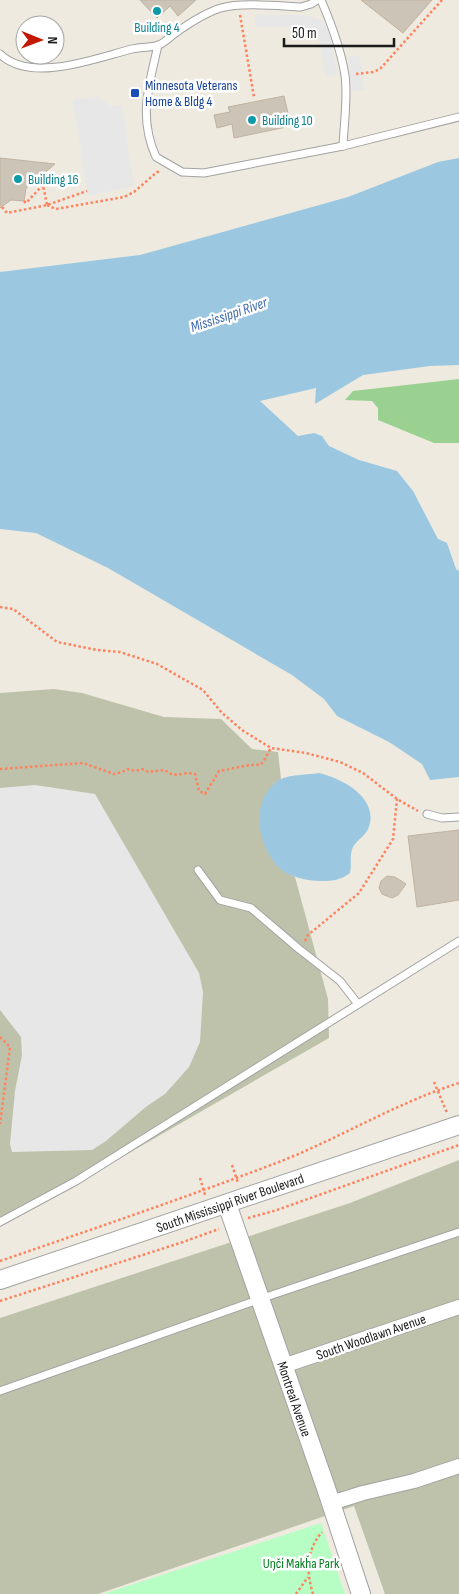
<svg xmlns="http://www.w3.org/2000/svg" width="459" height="1594" font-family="'Sofia Sans Condensed',sans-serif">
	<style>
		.construction { fill: #bfc2aa }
		.forest { fill: #9bd190 }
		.park { fill: #b6fec4 }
		.parking { fill: #e7e7e7 }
		.water { fill: #9bc8e0 }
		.building { fill: #cdc4b8; stroke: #c0b2a0 }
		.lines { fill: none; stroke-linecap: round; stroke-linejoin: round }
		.service-casing { stroke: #a2a2a2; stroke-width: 9 }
		.minor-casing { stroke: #a2a2a2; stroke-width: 16 }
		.tertiary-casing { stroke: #a2a2a2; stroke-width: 20 }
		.path { stroke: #ff825e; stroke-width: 2.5; stroke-dasharray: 2.5 2.5; stroke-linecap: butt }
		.service { stroke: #fff; stroke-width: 7 }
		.minor { stroke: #fff; stroke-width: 14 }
		.tertiary { stroke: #fff; stroke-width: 18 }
		.culture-dot { fill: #0f9aa8; stroke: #fff; stroke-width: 2 }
		.transit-dot { fill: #1a4fb4; stroke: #fff; stroke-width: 2 }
		.labels { text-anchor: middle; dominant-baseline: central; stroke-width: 5; stroke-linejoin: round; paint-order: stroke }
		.culture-label { font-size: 14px; fill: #0d838f; stroke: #fff; text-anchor: start }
		.transit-label { font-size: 14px; fill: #164399; stroke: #fff; text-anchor: start }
		.street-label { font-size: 14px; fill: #1b1b1b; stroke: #fff }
		.park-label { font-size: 14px; fill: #027f1c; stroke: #fff }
		.water-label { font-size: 15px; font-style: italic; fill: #406bb1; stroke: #fff }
	</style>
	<rect width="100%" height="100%" fill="#eeeadf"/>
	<!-- construction -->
	<g class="construction">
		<path d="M54 689 82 693 164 717 221 719 252 749 278 752 281 779 273 784 279 867 295 877 328 999 329 1038 0 1227V693Z"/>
		<path d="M459 1160V1594H385L354 1506 98 1594H0V1318L350 1203Z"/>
	</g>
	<!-- forest -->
	<path class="forest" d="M459 379V443H434L378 420V408L372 401 345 400 353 391Z"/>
	<!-- park -->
	<path class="park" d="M321 1523 345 1594H103Z"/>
	<!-- parking -->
	<g class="parking">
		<path d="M255 15H304L313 17 324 23 329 33 338 74 326 77 318 36 315 31 304 27H255Z"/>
		<path d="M360 56 364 90 351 91 348 57Z"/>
		<path d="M97 96 110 106 122 105 134 186 88 196 73 100Z"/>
		<path d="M35 785 95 794 199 973 203 992 200 1042 189 1067 165 1094 147 1106 106 1141 92 1150 12 1152 10 1144 15 1091 22 1055 21 1037 0 1010V788Z"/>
	</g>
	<!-- water -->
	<g class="water">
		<path d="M459 158V365L430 366 363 375 315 404 316 388 260 401 298 436 314 433 322 436 329 446 359 460 397 471 413 491 438 539 447 543 456 569 459 571V777L430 780 422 764 389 742 337 716 324 699 292 675 108 568 36 533 0 529V272L140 255 348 197 438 162Z"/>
		<path d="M319 773C342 778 381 799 368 829 365 836 357 840 353 847 349 855 352 864 350 873 341 880 333 881 321 881 308 881 288 877 278 867 261 848 252 814 267 792 271 787 274 782 281 779 292 774 307 775 319 773Z"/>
	</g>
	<!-- building -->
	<g class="building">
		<path d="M140 0H196L178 16 170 6 157 18Z"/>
		<path d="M361 0H432L403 33Z"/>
		<path d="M284 96 291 126 234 138 232 124 217 128 214 115 230 112 228 107Z"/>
		<path d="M0 158 55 164 26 188 24 201 11 200 0 208Z"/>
		<path d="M459 830V900L417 907 408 836Z"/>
		<path d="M387 876 395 877 406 884 398 895 392 898 382 894 379 888 381 881Z"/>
	</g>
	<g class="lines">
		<!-- service casing -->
		<g class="service-casing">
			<g id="service">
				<path d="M321 0C331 23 341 51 345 75 348 98 344 123 343 146"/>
				<path d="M158 45C149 86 138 117 156 157L182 172 204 173 343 146 459 117"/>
				<path d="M0 54C31 84 96 58 132 49 140 47 151 48 159 45 164 43 169 38 174 34 188 24 204 13 221 8 241 2 279 6 301 7L311 4 317 0"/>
				<path d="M427 814 442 818 459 817"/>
				<path d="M198 870 220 900 251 908 299 949 340 981 358 1004"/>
				<path d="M0 1222 76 1181 459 941"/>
				<path d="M0 1391 260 1299 459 1232"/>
			</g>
		</g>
		<!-- minor casing -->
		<g class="minor-casing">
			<g id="minor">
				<path d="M283 1366 459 1307"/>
				<path d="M331 1503 363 1493 414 1481 459 1466"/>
			</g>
		</g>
		<!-- tertiary casing -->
		<g class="tertiary-casing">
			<g id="tertiary">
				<path d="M227 1204 326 1488 361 1594"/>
				<path d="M0 1280 459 1125"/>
			</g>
		</g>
		<!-- path -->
		<g class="path">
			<path d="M240 15 254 97"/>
			<path d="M356 74 373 72 380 69 442 0"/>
			<path d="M24 201 26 203 43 185 47 205"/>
			<path d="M47 205 56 209 124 197 134 192 157 172H160"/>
			<path d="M2 207 7 213 47 205 87 191"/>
			<path d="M0 607 13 609 57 642 97 650 120 652 157 664 203 690 222 713 242 730 271 748 306 753 340 762 363 773 397 799 418 811"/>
			<path d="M0 769 83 763 114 774 122 772 128 769 135 771 142 769 148 772 164 770 173 775 189 773 195 774 199 791 205 794 219 771C233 769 247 764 260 765 265 761 267 754 271 748"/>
			<path d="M305 941 308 935 359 893 393 839 397 799"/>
			<path d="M0 1037 10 1047 0 1124"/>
			<path d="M434 1082 447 1113"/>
			<path d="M232 1165 238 1183"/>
			<path d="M200 1178 205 1195"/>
			<path d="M248 1218 277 1210 459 1145"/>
			<path d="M0 1261C93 1229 187 1197 279 1162 340 1138 396 1103 459 1083"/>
			<path d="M0 1301 183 1242 219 1229"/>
			<path d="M296 1594 308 1577"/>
			<path d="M313 1594C306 1571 306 1551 322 1532"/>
		</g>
		<!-- service -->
		<use href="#service" class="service"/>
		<!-- minor -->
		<use href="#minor" class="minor"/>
		<!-- tertiary -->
		<use href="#tertiary" class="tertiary"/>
	</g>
	<!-- markers -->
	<g class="culture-dot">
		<circle cx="157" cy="11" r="5"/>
		<circle cx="252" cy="120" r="5"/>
		<circle cx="18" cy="179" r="5"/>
	</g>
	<rect class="transit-dot" x="130" y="88" width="10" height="10" rx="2.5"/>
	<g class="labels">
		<!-- culture labels -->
		<g class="culture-label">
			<text x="157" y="27" text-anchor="middle">Building 4</text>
			<text x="262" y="120">Building 10</text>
			<text x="28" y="179">Building 16</text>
		</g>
		<!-- transit labels -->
		<g class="transit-label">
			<text x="145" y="85">Minnesota Veterans<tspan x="145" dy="16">Home &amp; Bldg 4</tspan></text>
		</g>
		<!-- street labels -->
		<g class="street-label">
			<text transform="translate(230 1203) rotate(-19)">South Mississippi River Boulevard</text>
			<text transform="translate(371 1337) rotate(-19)">South Woodlawn Avenue</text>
			<text transform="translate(294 1399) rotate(71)">Montreal Avenue</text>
		</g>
		<!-- park labels -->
		<g class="park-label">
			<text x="301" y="1563">Uŋči Makȟa Park</text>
		</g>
		<!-- water labels -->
		<g class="water-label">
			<text transform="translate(229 315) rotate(-19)">Mississippi River</text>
		</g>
	</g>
	<!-- north arrow -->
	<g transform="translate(40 40) rotate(91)"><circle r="24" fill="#ffffff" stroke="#a4a4a4"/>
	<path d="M0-4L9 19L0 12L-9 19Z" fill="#c51800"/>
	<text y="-8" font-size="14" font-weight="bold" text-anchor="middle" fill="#1b1b1b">N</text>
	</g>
	<!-- scale -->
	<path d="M284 38v8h110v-8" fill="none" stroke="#1b1b1b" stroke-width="2.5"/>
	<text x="292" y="38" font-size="15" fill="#1b1b1b" stroke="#ffffff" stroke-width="4" paint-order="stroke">50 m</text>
</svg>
